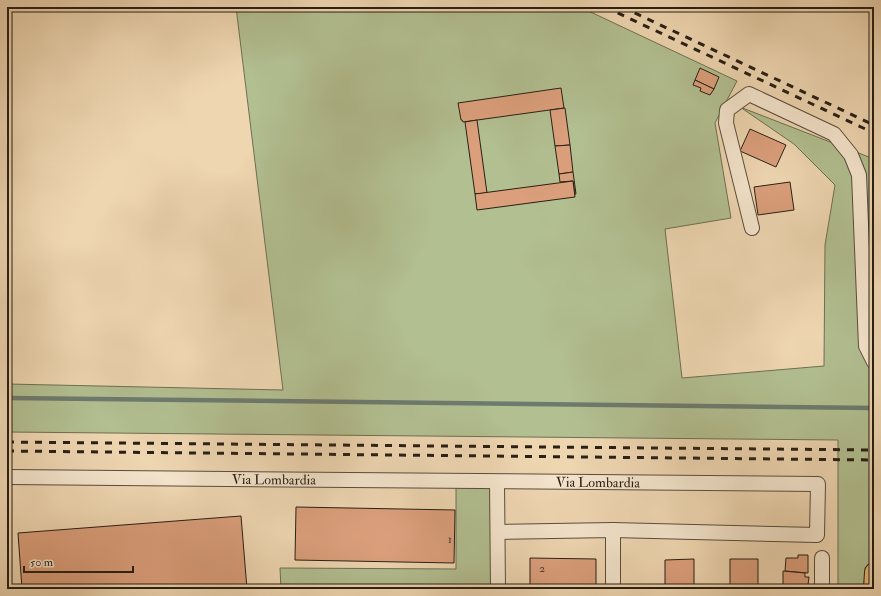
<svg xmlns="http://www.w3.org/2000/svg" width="881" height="596" font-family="'IM FELL Double Pica',serif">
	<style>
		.green { fill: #b2bf91; stroke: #6e6f53 }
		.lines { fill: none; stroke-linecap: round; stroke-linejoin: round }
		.stream { stroke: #6c7b6f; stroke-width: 4.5 }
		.building { fill: #db9f7c; stroke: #291f15 }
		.minor-casing { stroke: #5a4d3c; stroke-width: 16 }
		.major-casing { stroke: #291f15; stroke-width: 20 }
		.minor { stroke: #f4e4cc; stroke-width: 14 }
		.major { stroke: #e7bb78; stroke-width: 18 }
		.rail { stroke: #291f15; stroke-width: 3; stroke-dasharray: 7 7; stroke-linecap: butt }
		.labels { text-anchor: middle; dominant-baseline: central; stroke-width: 3; stroke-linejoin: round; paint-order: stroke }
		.number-label { font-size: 12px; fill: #563f2f }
		.street-label { font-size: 14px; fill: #291f15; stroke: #f4e4cc }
	</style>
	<rect width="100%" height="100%" fill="#eed6b1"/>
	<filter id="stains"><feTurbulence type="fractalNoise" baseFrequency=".005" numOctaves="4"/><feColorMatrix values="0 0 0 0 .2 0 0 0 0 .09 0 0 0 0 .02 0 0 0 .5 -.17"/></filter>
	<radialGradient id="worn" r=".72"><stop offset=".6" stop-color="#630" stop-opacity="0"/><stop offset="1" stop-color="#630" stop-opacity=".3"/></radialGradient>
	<!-- green -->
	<g class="green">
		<path d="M236 7H580L737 81 715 123 731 218 665 229 682 378 824 366 825 245 835 185 794 144 740 107 874 159V589H838V440L7 432V384L283 390Z"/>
		<path d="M456 481 497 482 498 589H281L280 568 456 569Z"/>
	</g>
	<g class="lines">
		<!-- stream -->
		<path class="stream" d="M7 398 874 408"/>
	</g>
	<!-- building -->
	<g class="building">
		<path d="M700 68 719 77 714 89 695 80Z"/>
		<path d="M695 80 714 89 710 95 700 91 701 88 693 85Z"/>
		<path d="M561 88 564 108 463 122 462 120H461L458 103Z"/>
		<path d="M565 108 570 145 555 146 550 110Z"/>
		<path d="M477 120 487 193 475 194 465 122Z"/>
		<path d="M750 129 786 145 776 167 740 151Z"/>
		<path d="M570 145 573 172 559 174 555 146Z"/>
		<path d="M573 172 576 194H575L573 181 560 182 559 174Z"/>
		<path d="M573 181 575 197 477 210 475 194Z"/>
		<path d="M790 182 794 210 758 215 754 187Z"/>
		<path d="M296 507 455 510 454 563 295 560Z"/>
		<path d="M241 516 247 589H22L18 533Z"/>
		<path d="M798 555H808V573L785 571 786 558H798Z"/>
		<path d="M530 558 596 559V589H530Z"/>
		<path d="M694 559V586H690V589H665V560Z"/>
		<path d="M730 559H758V589H733V586H730Z"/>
		<path d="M783 571 805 573V577H809L808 585H805V589H783Z"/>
	</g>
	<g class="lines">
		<!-- minor casing -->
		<g class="minor-casing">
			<g id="minor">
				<path d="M752 228 726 123 727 110 749 94 834 134 851 155 859 175 866 346 874 362"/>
				<path id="s1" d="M7 477 818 484 817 535 613 530 498 532"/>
				<path d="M497 482 498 589"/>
				<path d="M613 530V589"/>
				<path d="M822 558V589"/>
			</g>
		</g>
		<!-- major casing -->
		<g class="major-casing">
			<path id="major" d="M873 589 874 572"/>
		</g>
		<!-- minor -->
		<use href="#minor" class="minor"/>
		<!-- major -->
		<use href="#major" class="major"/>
		<!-- rail -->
		<g class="rail">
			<path d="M605 7 874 133"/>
			<path d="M622 7 874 125"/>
			<path d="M7 442 874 450"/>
			<path d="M7 451 874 460"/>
		</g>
	</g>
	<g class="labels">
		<!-- number labels -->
		<g class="number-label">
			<text x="450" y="539">1</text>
			<text x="542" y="568">2</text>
		</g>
		<!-- street labels -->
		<g class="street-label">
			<text stroke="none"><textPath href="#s1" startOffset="267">Via Lombardia</textPath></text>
			<text stroke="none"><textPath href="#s1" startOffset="591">Via Lombardia</textPath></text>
		</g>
	</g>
	<!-- margin -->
	<rect width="881" height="596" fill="none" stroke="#eed6b1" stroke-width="24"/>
	<rect x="8" y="8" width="865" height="580" fill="none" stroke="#291f15" stroke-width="2"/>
	<rect x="12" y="12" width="857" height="572" fill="none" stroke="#291f15"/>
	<!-- scale -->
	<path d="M24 566v6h109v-6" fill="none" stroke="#291f15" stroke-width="2"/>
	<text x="30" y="566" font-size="12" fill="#291f15" stroke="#f4e4cc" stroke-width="3" paint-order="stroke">50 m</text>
	<rect width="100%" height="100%" filter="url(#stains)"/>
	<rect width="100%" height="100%" fill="url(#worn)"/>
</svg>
